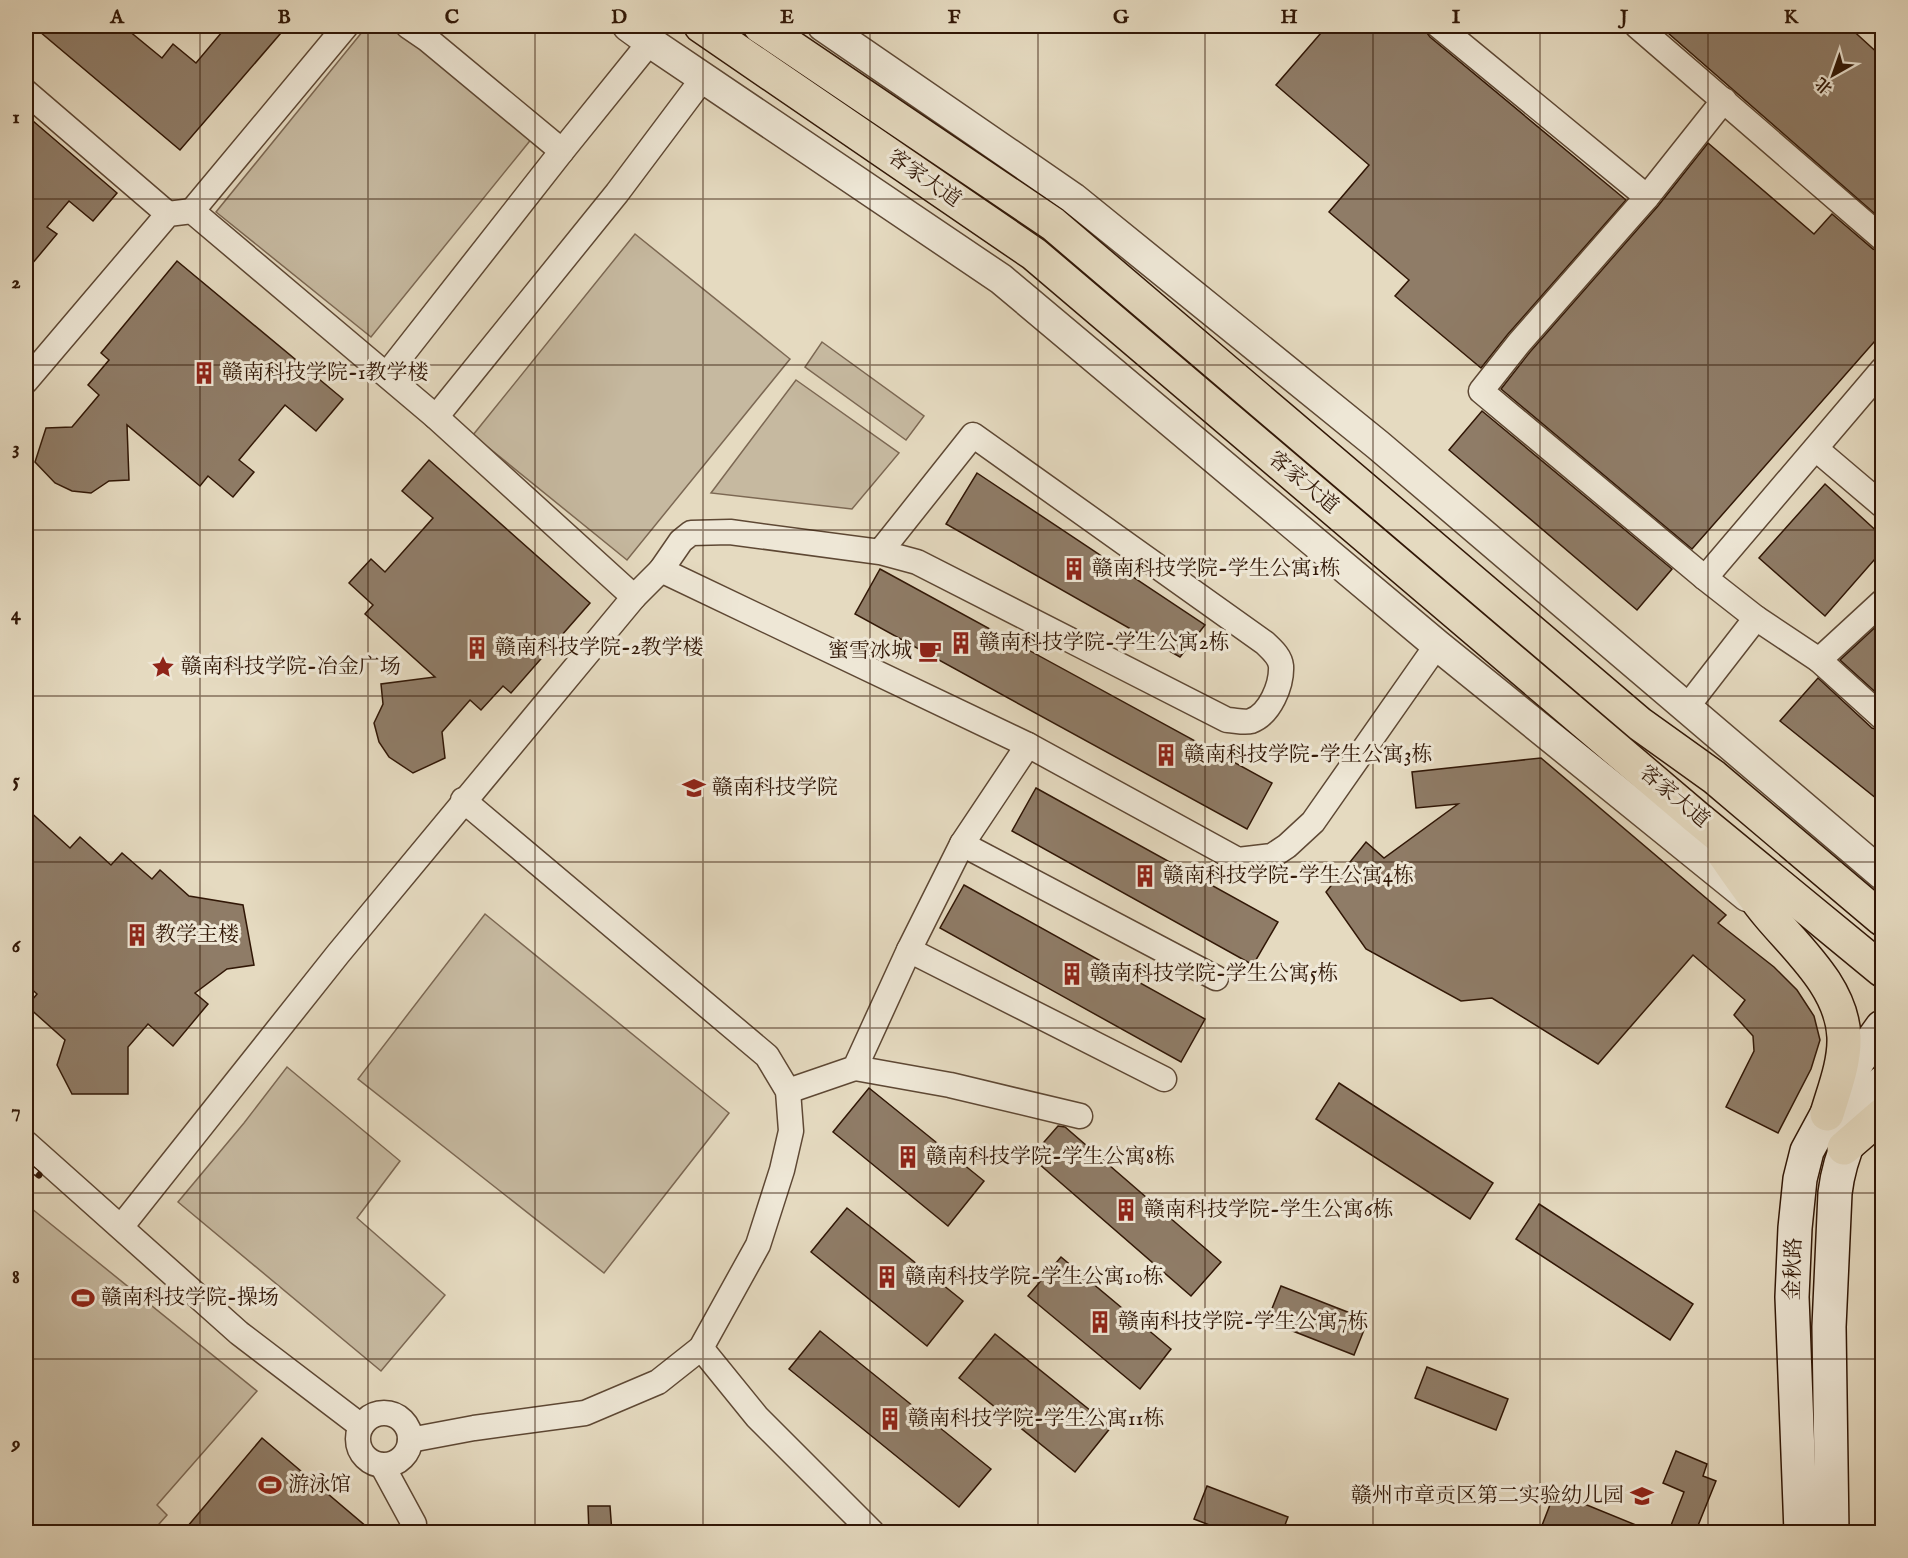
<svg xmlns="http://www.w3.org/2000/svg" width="1908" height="1558" font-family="'IM FELL English','Noto Serif SC',serif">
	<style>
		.green { fill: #c6b9a0; stroke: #7c6853; stroke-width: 1.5 }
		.building { fill: #8f7c67; stroke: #311706; stroke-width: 1.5 }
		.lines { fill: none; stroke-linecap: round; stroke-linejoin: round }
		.minor-casing { stroke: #5e4834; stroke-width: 27 }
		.tertiary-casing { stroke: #5e4834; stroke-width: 33 }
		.secondary-casing { stroke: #311706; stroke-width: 36 }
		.primary-casing { stroke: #311706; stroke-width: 36 }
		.minor { stroke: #eee7d6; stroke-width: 24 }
		.tertiary { stroke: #eee7d6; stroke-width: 30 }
		.secondary { stroke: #eee7d6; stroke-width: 33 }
		.primary { stroke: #e5dac0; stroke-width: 33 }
		.rail-casing { stroke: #311706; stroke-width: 7 }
		.rail { stroke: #eee7d6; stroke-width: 4.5; stroke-dasharray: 14; stroke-linecap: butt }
		.grid { fill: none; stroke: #311706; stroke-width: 1.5; stroke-opacity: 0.55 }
		.labels { text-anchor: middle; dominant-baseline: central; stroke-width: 6; stroke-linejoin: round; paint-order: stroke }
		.street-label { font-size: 21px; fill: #311706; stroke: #eee7d6 }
		.poi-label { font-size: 21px; fill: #311706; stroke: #eee7d6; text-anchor: start }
		.neatline { fill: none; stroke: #311706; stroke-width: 2 }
		.grid-label { font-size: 20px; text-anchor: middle; font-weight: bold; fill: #311706 }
	</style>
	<rect width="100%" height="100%" fill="#e5dac0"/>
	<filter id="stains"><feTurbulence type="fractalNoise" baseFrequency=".00333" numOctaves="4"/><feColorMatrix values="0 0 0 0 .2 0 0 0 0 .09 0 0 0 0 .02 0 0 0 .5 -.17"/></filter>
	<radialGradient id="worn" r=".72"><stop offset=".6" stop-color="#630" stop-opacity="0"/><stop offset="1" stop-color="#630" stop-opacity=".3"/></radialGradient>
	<!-- green -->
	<g class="green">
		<path d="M367 26H395L533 137 371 337 216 212Z"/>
		<path d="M635 234 790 359 627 560 473 435Z"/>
		<path d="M822 342 924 416 906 440 805 367Z"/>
		<path d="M796 380 899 453 852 509 711 493Z"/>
		<path d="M485 914 729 1113 604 1273 358 1079Z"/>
		<path d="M287 1067 400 1161 357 1218 445 1295 381 1371 178 1202 244 1123Z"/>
		<path d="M26 1204 257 1391 157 1505 167 1515 152 1532H26Z"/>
	</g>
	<!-- building -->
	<g class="building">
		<path d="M33 26H123L162 58 173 44 196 63 227 26H287L180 150Z"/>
		<path d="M1327 26H1422L1430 37 1626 200 1508 334 1481 368 1395 296 1409 280 1329 212 1369 165 1276 85Z"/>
		<path d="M1660 26H1848L1882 57V220Z"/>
		<path d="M26 115 117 193 93 221 69 201 47 227 57 234 26 271Z"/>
		<path d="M1708 143 1814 234 1832 214 1873 249 1882 252V333L1692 549 1501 389 1530 352 1658 206Z"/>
		<path d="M177 261 343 399 316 431 285 405 239 460 254 472 233 497 208 476 200 486 127 425 129 480 109 481 91 493 72 491 55 483 35 462 46 428 72 427 99 395 88 385 109 360 101 353Z"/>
		<path d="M1482 411 1672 569 1637 610 1449 450Z"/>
		<path d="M429 460 590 603 511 693 503 686 481 710 470 700 442 732 445 758 413 773 389 757 379 742 374 723 383 704 381 684 435 677 365 614 373 605 349 583 371 559 385 572 433 518 402 491Z"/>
		<path d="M977 473 1205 625 1180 657 946 524Z"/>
		<path d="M1825 484 1882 536V551L1825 616 1759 558Z"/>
		<path d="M880 569 1272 783 1247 829 855 614Z"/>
		<path d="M1882 621V698L1840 660Z"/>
		<path d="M1818 678 1872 728 1882 731V803L1780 721Z"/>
		<path d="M1541 758 1726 915 1718 923 1774 967 1797 990 1814 1016 1820 1040 1811 1069 1778 1133 1726 1107 1754 1051 1753 1036 1734 1015 1745 1000 1693 955 1598 1064 1492 998 1461 1001 1366 949 1326 892 1366 842 1384 858 1458 804 1416 808 1412 772Z"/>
		<path d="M1036 788 1278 922 1253 965 1012 831Z"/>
		<path d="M26 808 70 848 80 837 111 865 122 853 152 879 160 870 189 896 243 905 254 965 227 969 195 993 208 1004 173 1046 148 1024 128 1047V1094H72L57 1065 65 1040 27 1006 37 994 26 984Z"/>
		<path d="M964 885 1205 1019 1181 1062 940 928Z"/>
		<path d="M1339 1083 1493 1183 1470 1219 1316 1119Z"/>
		<path d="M869 1088 984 1181 948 1226 833 1132Z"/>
		<path d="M1058 1126 1065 1127 1221 1262 1191 1296 1031 1157Z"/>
		<path d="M1539 1204 1693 1304 1670 1340 1516 1239Z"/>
		<path d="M847 1208 963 1301 927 1346 811 1252Z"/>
		<path d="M1061 1257 1171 1349 1140 1389 1028 1296Z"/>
		<path d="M1281 1286 1368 1320 1354 1355 1267 1321Z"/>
		<path d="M820 1331 991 1469 959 1507 789 1369Z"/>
		<path d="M995 1334 1111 1427 1075 1472 959 1378Z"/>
		<path d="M1427 1367 1508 1399 1496 1430 1415 1398Z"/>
		<path d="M262 1438 374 1533H182Z"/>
		<path d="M1676 1451 1707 1464 1703 1476 1716 1481 1695 1533H1668L1684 1492 1663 1483Z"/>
		<path d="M1207 1486 1288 1517 1282 1533H1230L1194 1519Z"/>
		<path d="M1555 1492 1653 1532V1533H1539Z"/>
		<path d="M588 1506H610L612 1533H589Z"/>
	</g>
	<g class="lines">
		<!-- minor casing -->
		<g class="minor-casing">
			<g id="minor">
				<path d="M408 26 427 39 562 151"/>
				<path d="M1439 26 1647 197"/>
				<path d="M1637 26 1882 238"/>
				<path d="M26 92 168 214"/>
				<path d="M192 211 346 26"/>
				<path d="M387 374 562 151 650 42"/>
				<path d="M26 381 168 214 192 211 436 417 634 597 338 954 121 1227"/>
				<path d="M436 417 617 193 704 77"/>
				<path d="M1816 449 1882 505"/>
				<path d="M661 570 1028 745 1238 860 1272 856 1287 846 1313 822 1437 645"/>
				<path d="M1705 578 1481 391 1519 343 1647 197 1724 100"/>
				<path d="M634 597 661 570 681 541 691 533 730 532 880 552 973 435 1265 643C1271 649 1280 656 1281 666 1282 685 1270 714 1251 721 1244 723 1234 720 1227 720L917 562 880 552"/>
				<path d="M1756 618 1819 660 1882 602"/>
				<path d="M1819 660 1882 717"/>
				<path d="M1687 707 1756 618 1705 578 1882 370"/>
				<path d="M962 844 1216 978"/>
				<path d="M909 950 1164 1079"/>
				<path d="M855 1068 950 1085 1080 1116"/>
				<path d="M788 1091 855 1068 909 950 962 844 1028 745"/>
				<path d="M26 1143 239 1333 361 1426"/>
				<path d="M701 1348 757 1417 872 1532"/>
				<circle cx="384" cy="1439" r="26"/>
				<path d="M410 1440 474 1428 585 1413 658 1382 701 1348 758 1245 782 1170 791 1131 788 1091 767 1056 463 800"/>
				<path d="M382 1465 414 1524V1532"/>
			</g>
		</g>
		<!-- tertiary casing -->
		<g class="tertiary-casing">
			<g id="tertiary">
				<path d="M628 26 650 42 1001 279 1437 645 1747 896"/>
				<path d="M823 26 1073 198 1378 445 1882 874"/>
			</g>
		</g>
		<!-- secondary casing -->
		<g class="secondary-casing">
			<g id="secondary">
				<path d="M1801 1532 1792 1297 1795 1228 1800 1179 1807 1151 1827 1114 1859 1059 1882 1027"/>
				<path d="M1832 1532 1829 1327 1835 1193C1840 1151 1858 1118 1882 1083"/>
			</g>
		</g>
		<!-- primary casing -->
		<g class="primary-casing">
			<g id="primary">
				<path d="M701 26 1034 254 1696 817 1882 970"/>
				<path d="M760 26 1053 224 1640 724 1714 777 1882 919"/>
				<path d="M1724 854C1738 874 1752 895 1768 914 1797 949 1842 987 1844 1037 1845 1063 1834 1090 1827 1114"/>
				<path d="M1844 1148 1882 1115"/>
			</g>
		</g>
		<!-- minor -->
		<use href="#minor" class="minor"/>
		<!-- tertiary -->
		<use href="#tertiary" class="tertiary"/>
		<!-- secondary -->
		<use href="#secondary" class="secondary"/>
		<!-- primary -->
		<use href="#primary" class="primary"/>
		<!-- rail casing -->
		<g class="rail-casing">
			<path id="rail" d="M26 1164 39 1175"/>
		</g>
		<!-- rail -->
		<use href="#rail" class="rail"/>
	</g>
	<!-- grid -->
	<path class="grid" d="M200 26V1532M368 26V1532M535 26V1532M703 26V1532M870 26V1532M1038 26V1532M1205 26V1532M1373 26V1532M1540 26V1532M1708 26V1532M26 199H1882M26 365H1882M26 530H1882M26 696H1882M26 862H1882M26 1028H1882M26 1193H1882M26 1359H1882"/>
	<!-- icons -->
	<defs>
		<g id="building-bare" transform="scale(1.8)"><path d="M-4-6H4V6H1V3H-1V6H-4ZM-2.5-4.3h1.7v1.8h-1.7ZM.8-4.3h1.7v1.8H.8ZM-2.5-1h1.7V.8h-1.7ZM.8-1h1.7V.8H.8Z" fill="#8f2418" stroke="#eee7d6" stroke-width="2.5" paint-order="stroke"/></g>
		<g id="cafe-bare" transform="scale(1.8)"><path d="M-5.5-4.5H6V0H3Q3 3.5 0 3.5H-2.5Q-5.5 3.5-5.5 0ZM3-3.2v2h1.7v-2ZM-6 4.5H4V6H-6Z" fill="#8f2418" stroke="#eee7d6" stroke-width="2.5" paint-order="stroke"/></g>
		<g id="sight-bare" transform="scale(1.8)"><path d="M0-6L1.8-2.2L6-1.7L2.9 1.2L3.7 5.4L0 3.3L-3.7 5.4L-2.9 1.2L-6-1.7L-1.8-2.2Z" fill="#8f2418" stroke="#eee7d6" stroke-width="2.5" paint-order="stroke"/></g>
		<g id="university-bare" transform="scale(1.8)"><path d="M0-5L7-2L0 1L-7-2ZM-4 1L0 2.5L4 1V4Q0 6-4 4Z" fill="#8f2418" stroke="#eee7d6" stroke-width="2.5" paint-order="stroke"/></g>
		<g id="stadium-bare" transform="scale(1.8)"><path d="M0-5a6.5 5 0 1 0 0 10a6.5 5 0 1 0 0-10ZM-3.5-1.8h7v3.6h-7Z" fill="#8f2418" stroke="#eee7d6" stroke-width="2.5" paint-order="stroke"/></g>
		<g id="school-bare" transform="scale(1.8)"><path d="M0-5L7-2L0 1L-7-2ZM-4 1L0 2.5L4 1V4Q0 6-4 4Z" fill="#8f2418" stroke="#eee7d6" stroke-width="2.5" paint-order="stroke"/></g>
	</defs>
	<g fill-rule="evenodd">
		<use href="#building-bare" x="204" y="373"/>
		<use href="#building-bare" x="1074" y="569"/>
		<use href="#building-bare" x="961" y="643"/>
		<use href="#building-bare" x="477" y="648"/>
		<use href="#cafe-bare" x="930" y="651"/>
		<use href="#sight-bare" x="163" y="667"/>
		<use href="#building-bare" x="1166" y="755"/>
		<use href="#university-bare" x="694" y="788"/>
		<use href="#building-bare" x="1145" y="876"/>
		<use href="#building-bare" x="137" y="935"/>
		<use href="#building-bare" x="1072" y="974"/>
		<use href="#building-bare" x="908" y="1157"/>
		<use href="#building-bare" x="1126" y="1210"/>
		<use href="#building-bare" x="887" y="1277"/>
		<use href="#stadium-bare" x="83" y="1298"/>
		<use href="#building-bare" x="1100" y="1322"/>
		<use href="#building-bare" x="890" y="1419"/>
		<use href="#stadium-bare" x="270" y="1485"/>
		<use href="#school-bare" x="1642" y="1496"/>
	</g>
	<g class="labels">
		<!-- street labels -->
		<g class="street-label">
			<text transform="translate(924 179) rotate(35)">客家大道</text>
			<text transform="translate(1303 483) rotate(40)">客家大道</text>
			<text transform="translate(1674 797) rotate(40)">客家大道</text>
			<text transform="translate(1794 1269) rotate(-88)">金秋路</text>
		</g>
		<!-- poi labels -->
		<g class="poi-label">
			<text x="222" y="373">赣南科技学院-1教学楼</text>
			<text x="1092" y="569">赣南科技学院-学生公寓1栋</text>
			<text x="979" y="643">赣南科技学院-学生公寓2栋</text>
			<text x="495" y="648">赣南科技学院-2教学楼</text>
			<text x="912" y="651" text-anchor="end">蜜雪冰城</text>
			<text x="181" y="667">赣南科技学院-冶金广场</text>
			<text x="1184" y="755">赣南科技学院-学生公寓3栋</text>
			<text x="712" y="788">赣南科技学院</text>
			<text x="1163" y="876">赣南科技学院-学生公寓4栋</text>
			<text x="155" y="935">教学主楼</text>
			<text x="1090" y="974">赣南科技学院-学生公寓5栋</text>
			<text x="926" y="1157">赣南科技学院-学生公寓8栋</text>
			<text x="1144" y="1210">赣南科技学院-学生公寓6栋</text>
			<text x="905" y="1277">赣南科技学院-学生公寓10栋</text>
			<text x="101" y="1298">赣南科技学院-操场</text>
			<text x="1118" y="1322">赣南科技学院-学生公寓7栋</text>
			<text x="908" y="1419">赣南科技学院-学生公寓11栋</text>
			<text x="288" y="1485">游泳馆</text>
			<text x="1624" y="1496" text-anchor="end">赣州市章贡区第二实验幼儿园</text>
		</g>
	</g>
	<!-- margin -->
	<rect width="1908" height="1558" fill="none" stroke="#e5dac0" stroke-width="66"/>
	<!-- north arrow -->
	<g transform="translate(1833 75) rotate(220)" stroke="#eee7d6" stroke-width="4.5" paint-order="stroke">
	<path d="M0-4.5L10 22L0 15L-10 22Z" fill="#311706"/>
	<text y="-9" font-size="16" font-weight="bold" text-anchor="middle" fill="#311706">北</text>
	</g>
	<rect x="33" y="33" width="1842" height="1492" class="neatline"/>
	<g class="grid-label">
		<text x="117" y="23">A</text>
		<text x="284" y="23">B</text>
		<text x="452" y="23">C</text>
		<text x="619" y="23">D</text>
		<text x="787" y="23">E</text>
		<text x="954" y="23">F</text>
		<text x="1121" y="23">G</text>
		<text x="1289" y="23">H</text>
		<text x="1456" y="23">I</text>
		<text x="1624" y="23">J</text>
		<text x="1791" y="23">K</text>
		<text x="16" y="123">1</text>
		<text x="16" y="288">2</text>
		<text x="16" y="454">3</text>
		<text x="16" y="620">4</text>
		<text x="16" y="786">5</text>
		<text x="16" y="952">6</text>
		<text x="16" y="1117">7</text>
		<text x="16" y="1283">8</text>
		<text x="16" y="1449">9</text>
	</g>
	<rect width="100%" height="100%" filter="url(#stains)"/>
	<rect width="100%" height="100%" fill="url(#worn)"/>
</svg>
